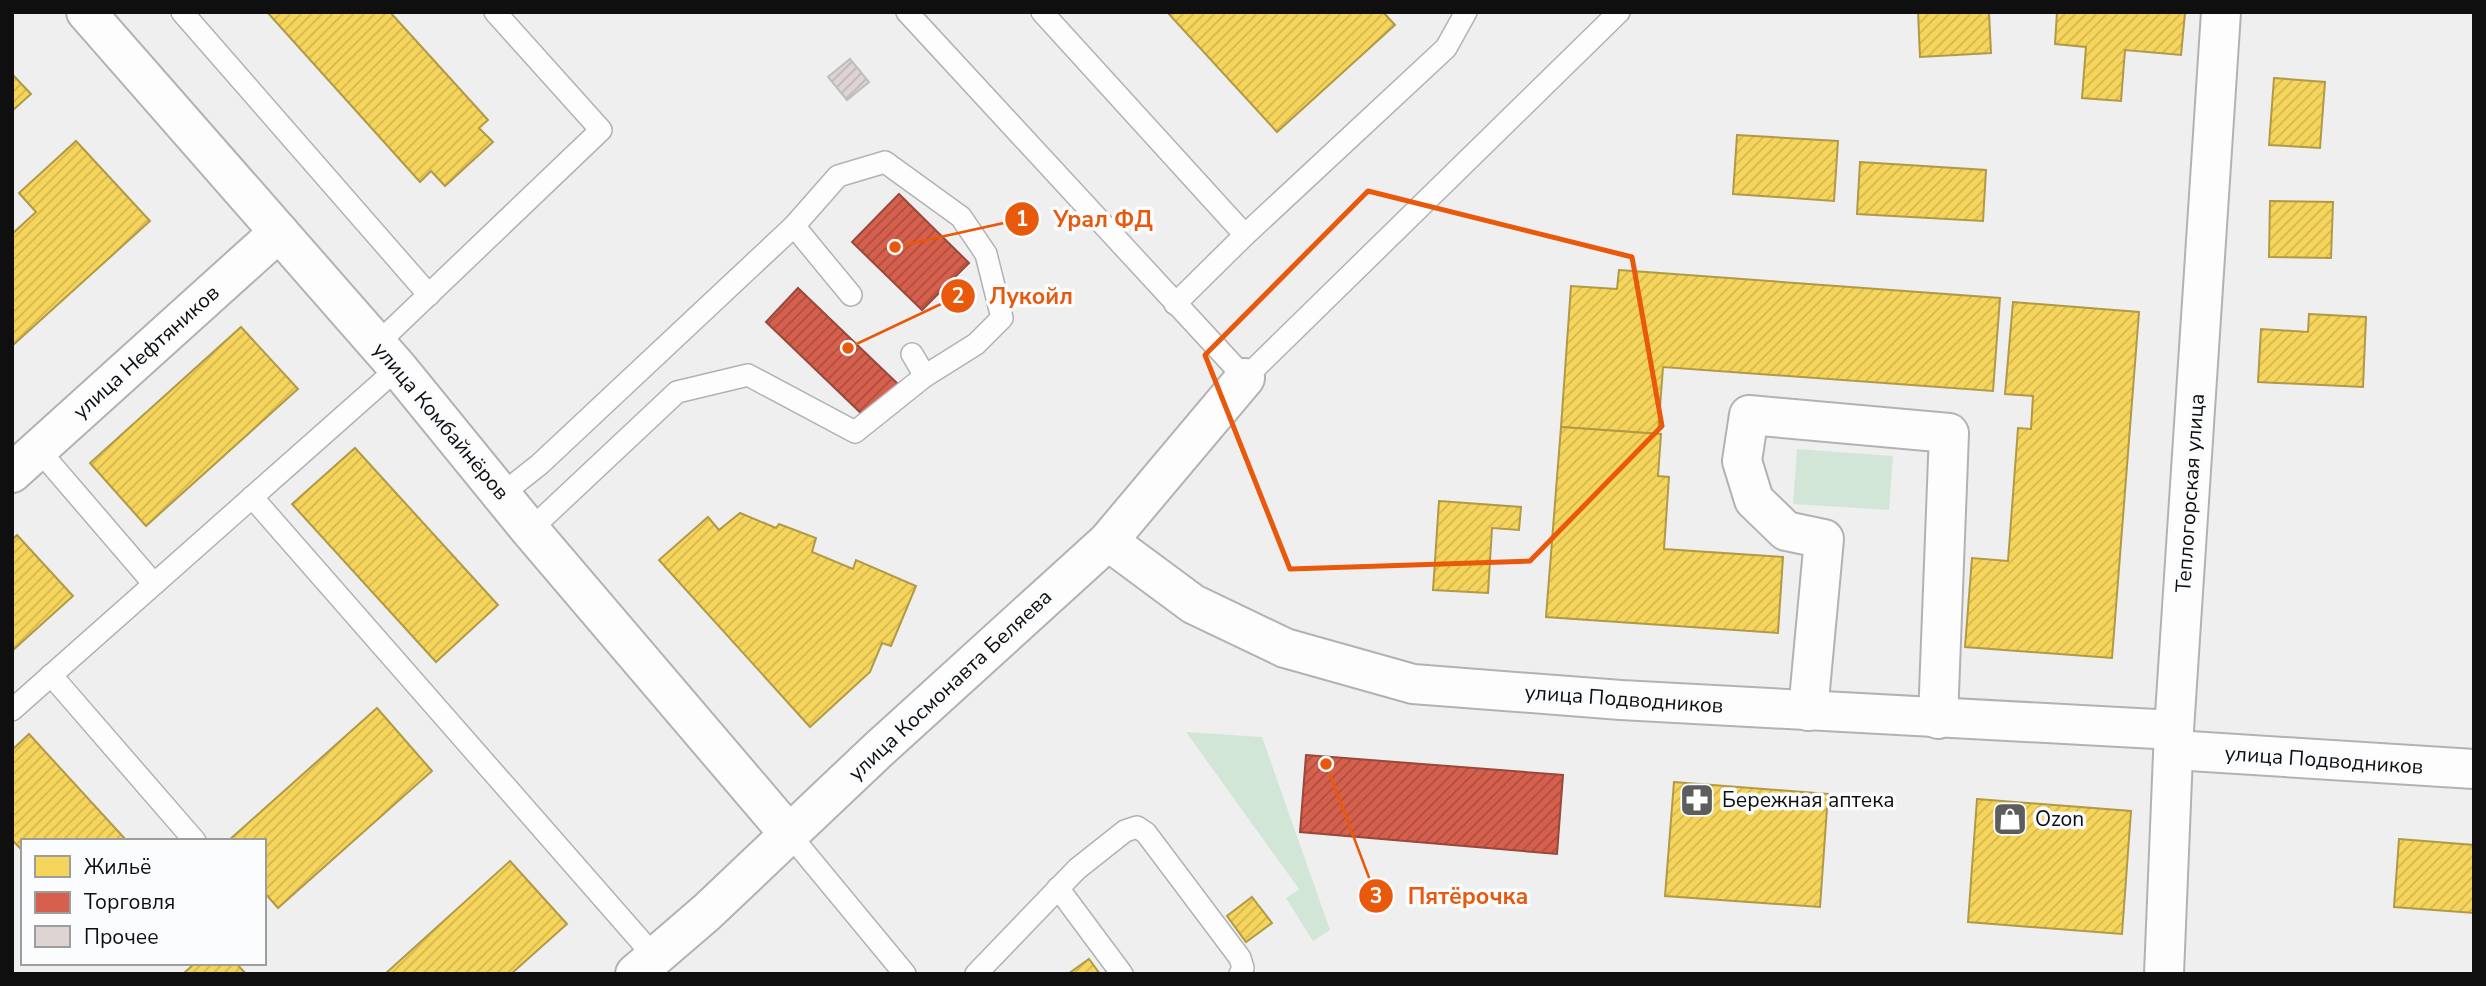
<svg xmlns="http://www.w3.org/2000/svg" width="2486" height="986" font-family="'Nunito Sans',sans-serif">
	<style>
		.green { fill: #d1e6d6 }
		.homes { fill: url(#homes-hatch); stroke: #b19a45; stroke-width: 2 }
		.shops { fill: url(#shops-hatch); stroke: #9a483a; stroke-width: 2 }
		.building { fill: url(#building-hatch); stroke: #bfbebe; stroke-width: 2 }
		.lines { fill: none; stroke-linecap: round; stroke-linejoin: round }
		.lane-casing { stroke: #b2b2b3; stroke-width: 24 }
		.street-casing { stroke: #b2b2b3; stroke-width: 42 }
		.lane { stroke: #fdfdfd; stroke-width: 21 }
		.street { stroke: #fdfdfd; stroke-width: 38 }
		.marked { fill: none; stroke: #e8590c; stroke-width: 5; stroke-linejoin: round }
		.labels { text-anchor: middle; dominant-baseline: central; stroke-width: 7; stroke-linejoin: round; paint-order: stroke }
		.street-label { font-size: 21px; fill: #0f0f0f; stroke: #fbfcfe }
		.poi-label { font-size: 21px; fill: #0f0f0f; stroke: #fbfcfe; text-anchor: start }
		.leader { fill: none; stroke: #e8590c; stroke-width: 2.5 }
		.callout-dot { fill: #e8590c; stroke: #fbfcfe; stroke-width: 2.5 }
		.mark-label { font-size: 21px; text-anchor: middle; font-weight: bold; fill: #fff }
		.callout-label { font-size: 23px; text-anchor: middle; font-weight: bold; fill: #e8590c; stroke: #fbfcfe; stroke-width: 7; stroke-linejoin: round; paint-order: stroke }
	</style>
	<defs>
		<pattern id="homes-hatch" width="6" height="6" patternUnits="userSpaceOnUse" patternTransform="scale(1.75)"><rect width="6" height="6" fill="#f6d55c"/><path d="M-1 1l2-2M0 6l6-6M5 7l2-2" fill="none" stroke="#d2b64f"/></pattern>
		<pattern id="shops-hatch" width="6" height="6" patternUnits="userSpaceOnUse" patternTransform="scale(1.75)"><rect width="6" height="6" fill="#d6604d"/><path d="M-1 1l2-2M0 6l6-6M5 7l2-2" fill="none" stroke="#ac4e3e"/></pattern>
		<pattern id="building-hatch" width="6" height="6" patternUnits="userSpaceOnUse" patternTransform="scale(1.75)"><rect width="6" height="6" fill="#ded4d4"/><path d="M-1 1l2-2M0 6l6-6M5 7l2-2" fill="none" stroke="#bdb5b5"/></pattern>
	</defs>
	<rect width="100%" height="100%" fill="#efeff0"/>
	<!-- green -->
	<g class="green">
		<path d="M1797 449 1893 456 1889 510 1793 504Z"/>
		<path d="M1186 732 1262 737 1330 930 1313 941 1286 898 1299 889Z"/>
	</g>
	<!-- homes -->
	<g class="homes">
		<path d="M267 12H390L488 120 479 128 493 142 445 186 431 171 420 182Z"/>
		<path d="M1167 12H1383L1395 25 1277 132Z"/>
		<path d="M1918 12H1989L1991 53 1920 57Z"/>
		<path d="M2057 12 2185 13 2181 55 2125 50 2121 101 2082 98 2086 47 2055 44Z"/>
		<path d="M12 74 31 94 12 111Z"/>
		<path d="M2274 78 2325 82 2320 148 2269 145Z"/>
		<path d="M1737 135 1838 141 1834 201 1733 194Z"/>
		<path d="M76 141 150 221 12 346V234L36 212 19 193Z"/>
		<path d="M1860 162 1986 170 1983 221 1857 214Z"/>
		<path d="M2270 201 2333 202 2331 258 2269 257Z"/>
		<path d="M1619 270 2000 298 1993 391 1663 367 1658 434 1561 427 1571 286 1617 289Z"/>
		<path d="M2013 302 2139 312 2112 658 1965 647 1972 558 2008 561 2018 428 2031 429 2033 396 2005 394Z"/>
		<path d="M2309 314 2366 317 2363 387 2258 382 2261 329 2308 332Z"/>
		<path d="M241 327 298 389 146 526 90 463Z"/>
		<path d="M1561 427 1661 434 1658 476 1669 477 1664 549 1783 557 1778 633 1546 617Z"/>
		<path d="M355 448 498 605 436 662 292 504Z"/>
		<path d="M1439 501 1521 507 1519 530 1492 528 1488 593 1433 590Z"/>
		<path d="M740 513 776 528 779 524 816 538 812 552 853 569 856 560 916 586 891 646 882 643 870 672 810 727 659 560 708 517 719 530Z"/>
		<path d="M17 535 73 596 12 651V540Z"/>
		<path d="M377 708 432 771 278 908 264 892V841H228Z"/>
		<path d="M29 734 127 841H23V851L12 840V750Z"/>
		<path d="M1674 782 1828 794 1820 907 1665 896Z"/>
		<path d="M1977 799 2131 811 2122 934 1968 922Z"/>
		<path d="M2399 839 2474 845V913L2394 907Z"/>
		<path d="M510 861 567 924 511 974H385Z"/>
		<path d="M1252 897 1272 923 1246 942 1227 916Z"/>
		<path d="M1089 959 1100 974H1068Z"/>
		<path d="M195 963H236L246 974H183Z"/>
	</g>
	<!-- shops -->
	<g class="shops">
		<path d="M899 194 969 263 922 310 852 242Z"/>
		<path d="M798 288 899 385 866 418 766 322Z"/>
		<path d="M1306 755 1563 775 1557 854 1300 832Z"/>
	</g>
	<!-- building -->
	<path class="building" d="M850 59 869 82 847 100 828 77Z"/>
	<g class="lines">
		<!-- lane casing -->
		<g class="lane-casing">
			<g id="lane">
				<path d="M182 12 429 295"/>
				<path d="M907 12 1245 378 1619 12"/>
				<path d="M1042 12 1245 235"/>
				<path d="M794 226 838 176 885 162 961 217 986 254 1002 318 976 344 925 376"/>
				<path d="M1175 304 1245 235 1446 48 1466 12"/>
				<path d="M377 344 601 130 495 12"/>
				<path d="M38 449 154 584"/>
				<path d="M502 494 540 464 794 226 851 295"/>
				<path d="M252 497 654 956"/>
				<path d="M530 530 677 392 748 375 855 432 925 376 912 354"/>
				<path d="M51 675 195 841"/>
				<path d="M12 710 398 368"/>
				<path d="M790 835 905 974"/>
				<path d="M1058 888 1122 974"/>
				<path d="M976 974 1077 869 1125 831 1137 827 1146 833 1240 958 1243 968 1240 974"/>
			</g>
		</g>
		<!-- street casing -->
		<g class="street-casing">
			<g id="street">
				<path d="M86 12 398 368 530 530 790 835"/>
				<path d="M12 473 279 232"/>
				<path d="M1108 541 1193 604 1285 648 1413 684 1621 700 2174 730"/>
				<path d="M1808 711 1824 539 1786 531 1754 500 1742 461 1749 415 1949 433 1938 719"/>
				<path d="M2174 750 2474 769"/>
				<path d="M635 974 707 912 878 750 1108 541 1245 378"/>
				<path d="M2164 974 2174 730 2221 12"/>
			</g>
		</g>
		<!-- lane -->
		<use href="#lane" class="lane"/>
		<!-- street -->
		<use href="#street" class="street"/>
	</g>
	<!-- marked area -->
	<path class="marked" d="M1368 191 1632 257 1662 426 1530 561 1290 569 1205 355Z"/>
	<!-- icons -->
	<defs>
		<g id="pharmacy-square" transform="scale(1.75)"><rect x="-9" y="-9" width="18" height="18" rx="4" fill="#5d5d5e" stroke="#fbfcfe"/><path d="M-2-6h4v4h4v4h-4v4h-4v-4h-4v-4h4Z" fill="#fff"/></g>
		<g id="shop-square" transform="scale(1.75)"><rect x="-9" y="-9" width="18" height="18" rx="4" fill="#5d5d5e" stroke="#fbfcfe"/><path d="M-5-2.5h2.3a2.7 3.5 0 0 1 5.4 0H5L5.5 6h-11ZM-1.5-2.5h3a1.5 2.3 0 0 0-3 0Z" fill="#fff"/></g>
	</defs>
	<g fill-rule="evenodd">
		<use href="#pharmacy-square" x="1697" y="800"/>
		<use href="#shop-square" x="2010" y="819"/>
	</g>
	<g class="labels">
		<!-- street labels -->
		<g class="street-label">
			<text transform="translate(146 352) rotate(-42)">улица Нефтяников</text>
			<text transform="translate(441 421) rotate(50)">улица Комбайнёров</text>
			<text transform="translate(2190 493) rotate(-86)">Теплогорская улица</text>
			<text transform="translate(950 685) rotate(-43)">улица Космонавта Беляева</text>
			<text transform="translate(1624 699) rotate(4)">улица Подводников</text>
			<text transform="translate(2324 760) rotate(4)">улица Подводников</text>
		</g>
		<!-- poi labels -->
		<g class="poi-label">
			<text x="1722" y="800">Бережная аптека</text>
			<text x="2035" y="819">Ozon</text>
		</g>
	</g>
	<!-- callouts -->
	<path class="leader" d="M895 247L1022 219M848 348L958 296M1326 764L1376 896"/>
	<g class="callout-dot">
		<circle cx="895" cy="247" r="7"/>
		<circle cx="848" cy="348" r="7"/>
		<circle cx="1326" cy="764" r="7"/>
		<circle cx="1022" cy="219" r="18"/>
		<circle cx="958" cy="296" r="18"/>
		<circle cx="1376" cy="896" r="18"/>
	</g>
	<g class="mark-label">
		<text x="1022" y="226">1</text>
		<text x="958" y="303">2</text>
		<text x="1376" y="903">3</text>
	</g>
	<g class="callout-label">
		<text x="1103" y="227">Урал ФД</text>
		<text x="1031" y="304">Лукойл</text>
		<text x="1468" y="904">Пятёрочка</text>
	</g>
	<!-- border -->
	<rect width="2486" height="986" fill="none" stroke="#0f0f0f" stroke-width="28"/>
	<!-- legend -->
	<rect x="21" y="839" width="245" height="126" fill="#fbfcfe" stroke="#9d9d9e" stroke-width="2"/>
	<rect x="35" y="856" width="35" height="21" fill="#f6d55c" stroke="#9d9d9e" stroke-width="2"/>
	<text x="84" y="874" font-size="21" fill="#0f0f0f">Жильё</text>
	<rect x="35" y="892" width="35" height="21" fill="#d6604d" stroke="#9d9d9e" stroke-width="2"/>
	<text x="84" y="909" font-size="21" fill="#0f0f0f">Торговля</text>
	<rect x="35" y="926" width="35" height="21" fill="#ded4d4" stroke="#9d9d9e" stroke-width="2"/>
	<text x="84" y="944" font-size="21" fill="#0f0f0f">Прочее</text>
</svg>
